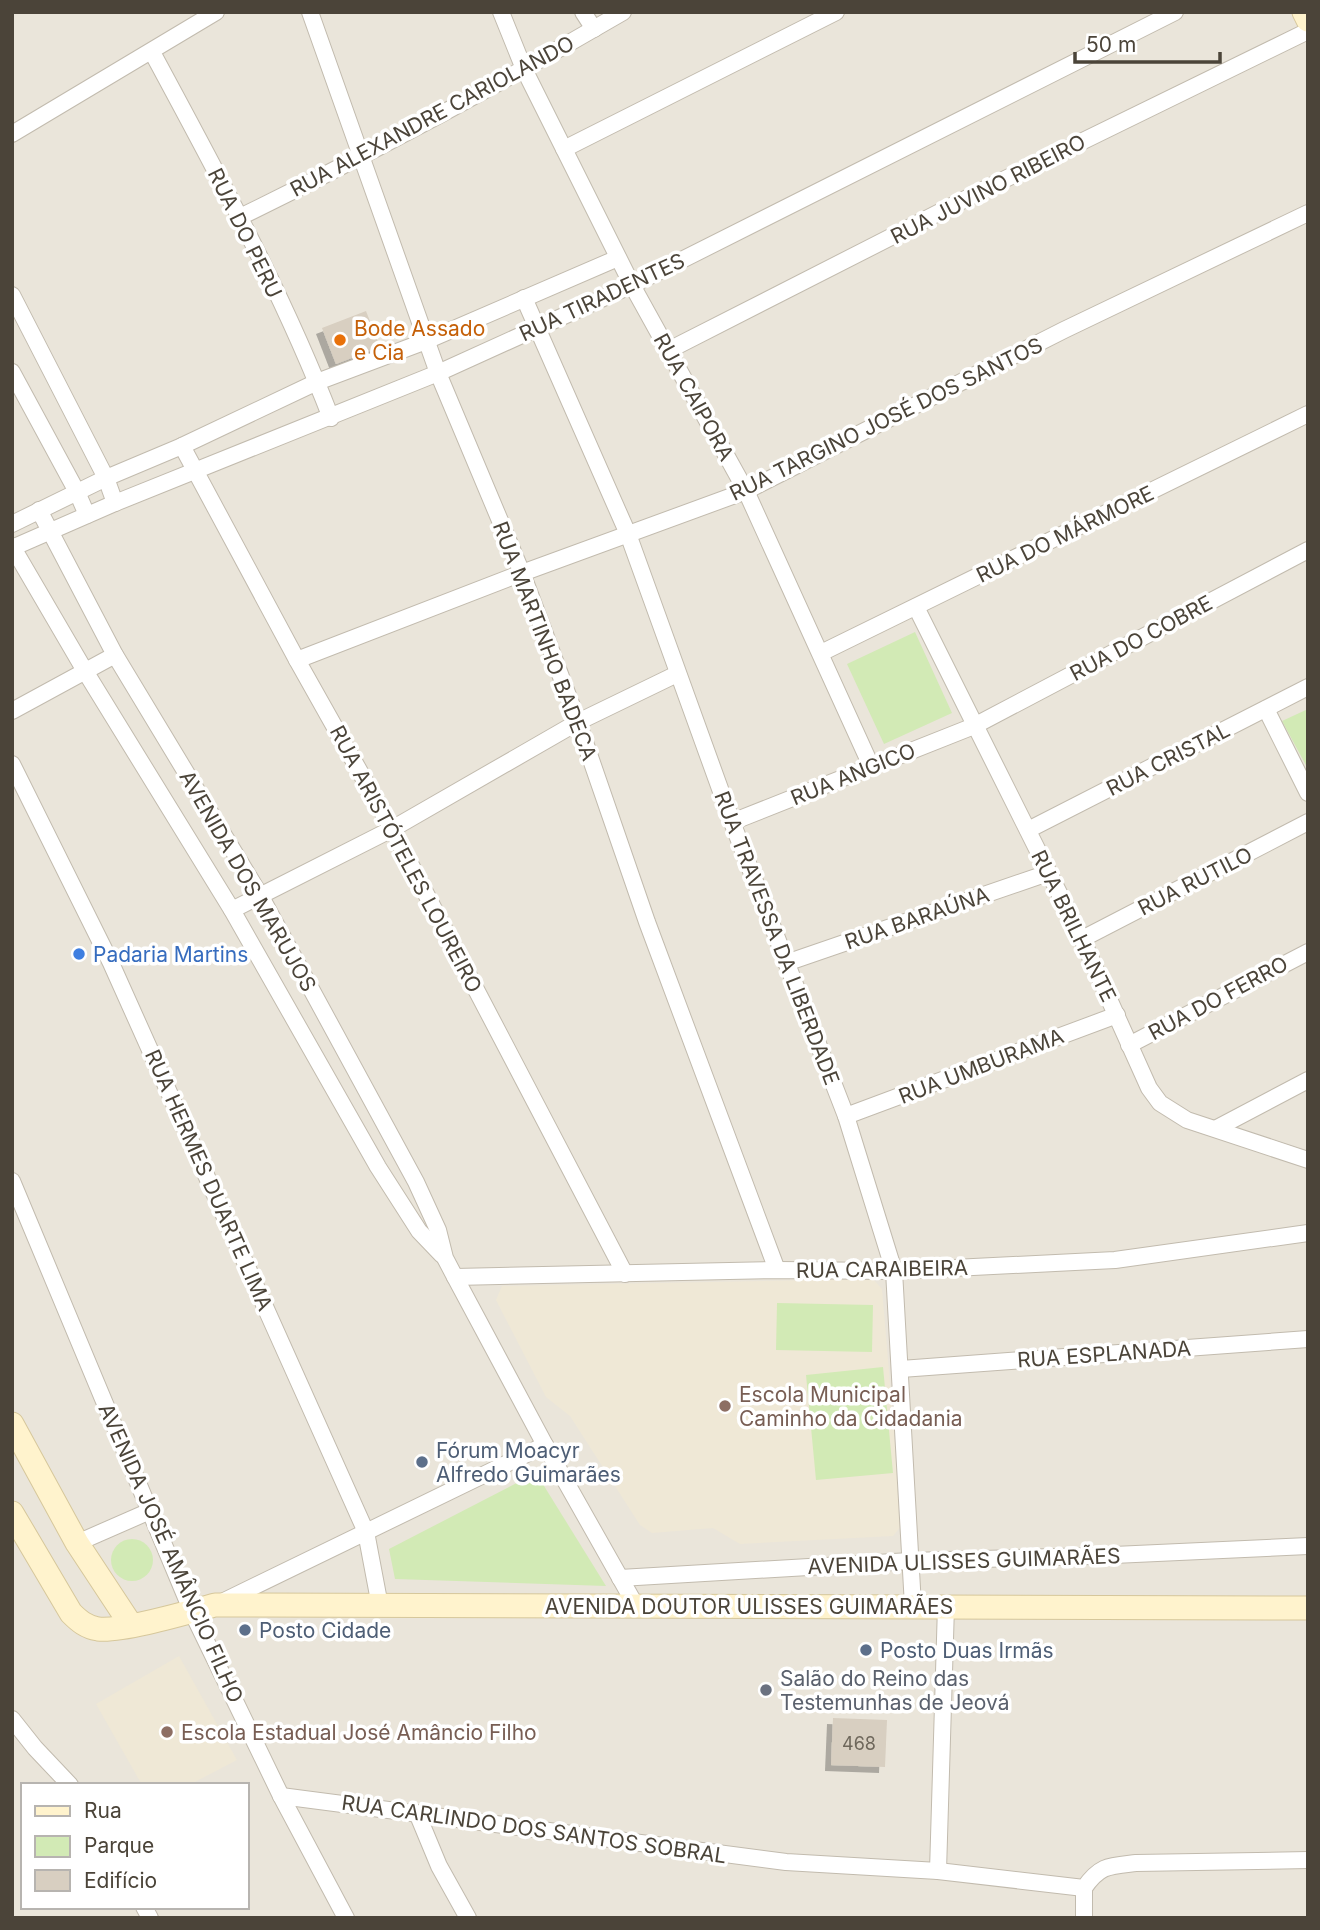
<svg xmlns="http://www.w3.org/2000/svg" width="1320" height="1930" font-family="Inter,sans-serif">
	<style>
		.residential { fill: #eae5da; fill-rule: evenodd }
		.education { fill: #efe8d6 }
		.green { fill: #d2eab5 }
		.building { fill: #d8cfc1; filter: url(#shadow) }
		.lines { fill: none; stroke-linecap: round; stroke-linejoin: round }
		.street-casing { stroke: #c2bbae; stroke-width: 18 }
		.secondary-casing { stroke: #d6c79b; stroke-width: 25 }
		.street { stroke: #fff; stroke-width: 16 }
		.secondary { stroke: #fff3cd; stroke-width: 23 }
		.food-dot { fill: #e8710a; stroke: #fff; stroke-width: 2.5 }
		.shop-dot { fill: #3f7fe0; stroke: #fff; stroke-width: 2.5 }
		.education-dot { fill: #8d6e63; stroke: #fff; stroke-width: 2.5 }
		.service-dot { fill: #5c6f8a; stroke: #fff; stroke-width: 2.5 }
		.worship-dot { fill: #6b7280; stroke: #fff; stroke-width: 2.5 }
		.labels { text-anchor: middle; dominant-baseline: central; stroke-width: 7; stroke-linejoin: round; paint-order: stroke }
		.number-label { font-size: 18px; fill: #6e675b }
		.street-label { font-size: 21px; fill: #4b4439; stroke: #fff }
		.food-label { font-size: 21px; fill: #c56008; stroke: #fff; text-anchor: start }
		.shop-label { font-size: 21px; fill: #366cbe; stroke: #fff; text-anchor: start }
		.education-label { font-size: 21px; fill: #785e54; stroke: #fff; text-anchor: start }
		.service-label { font-size: 21px; fill: #4e5e75; stroke: #fff; text-anchor: start }
		.worship-label { font-size: 21px; fill: #5b616d; stroke: #fff; text-anchor: start }
	</style>
	<defs>
		<filter id="shadow"><feDropShadow dx="-6" dy="6" stdDeviation="0" flood-color="#0004"/></filter>
	</defs>
	<rect width="100%" height="100%" fill="#f6f3ec"/>
	<!-- residential -->
	<path class="residential" d="M12 12H1308V1918H12ZM23 1785H247V1907H23Z"/>
	<!-- education -->
	<g class="education">
		<path d="M873 1279 882 1289 902 1525 893 1536 740 1544 713 1528 652 1533 640 1525 570 1416 546 1397 496 1300 502 1286Z"/>
		<path d="M179 1656 237 1760 189 1785H142L96 1704Z"/>
	</g>
	<!-- green -->
	<g class="green">
		<path d="M915 632 952 713 884 744 847 664Z"/>
		<path d="M1308 709V769L1282 721Z"/>
		<path d="M777 1303 873 1305 872 1352 776 1350Z"/>
		<path d="M883 1367 893 1473 816 1480 806 1375Z"/>
		<path d="M536 1473 606 1586 395 1579 389 1549Z"/>
		<circle cx="132" cy="1560" r="21"/>
	</g>
	<!-- building -->
	<g class="building">
		<path d="M366 311 380 347 336 364 322 328Z"/>
		<path d="M833 1718 887 1720 885 1767 831 1765Z"/>
	</g>
	<g class="lines">
		<!-- street casing -->
		<g class="street-casing">
			<g id="street">
				<path d="M310 12 438 373 522 573 578 722 647 922 777 1270"/>
				<path d="M501 12 524 69 632 285 746 491 872 768"/>
				<path d="M583 12 594 29"/>
				<path d="M152 52C216 171 282 291 331 418"/>
				<path d="M12 134 216 12"/>
				<path d="M564 149 836 12"/>
				<path d="M240 217C370 154 498 85 623 12"/>
				<path d="M12 295 106 478 115 503"/>
				<path d="M524 298 628 534 732 822 846 1116 894 1271 913 1606"/>
				<path d="M669 350 993 185 1308 31"/>
				<path d="M12 372 77 492 87 515"/>
				<path d="M182 446 297 660 392 829 625 1274"/>
				<path d="M39 510 115 655 260 895 416 1182 438 1230 445 1258 455 1277 545 1445 636 1606"/>
				<path d="M12 524 106 478 182 446 317 382 426 341 618 258"/>
				<path d="M12 546 85 671 232 910 378 1167 419 1231 442 1255"/>
				<path d="M12 548 115 503 438 373 632 285 1175 12"/>
				<path d="M916 607 1082 939 1149 1088 1160 1103 1187 1120 1308 1160"/>
				<path d="M821 653 1308 414"/>
				<path d="M297 660 522 573 746 491 1064 330 1308 213"/>
				<path d="M1266 709 1308 793"/>
				<path d="M12 711 115 655"/>
				<path d="M12 764 111 963 366 1532 380 1606"/>
				<path d="M732 822 974 726 1308 550"/>
				<path d="M1028 830 1308 687"/>
				<path d="M232 910 392 829 578 722 677 674"/>
				<path d="M1082 939 1308 822"/>
				<path d="M786 963 1048 873"/>
				<path d="M1129 1045 1308 952"/>
				<path d="M846 1116 1117 1015"/>
				<path d="M1217 1128 1308 1080"/>
				<path d="M12 1181 192 1612 281 1796 346 1918"/>
				<path d="M455 1277 777 1270 894 1271 1115 1260 1308 1233"/>
				<path d="M901 1369 1308 1339"/>
				<path d="M77 1543 150 1511"/>
				<path d="M620 1578 910 1561 1092 1556 1308 1546"/>
				<path d="M220 1603 545 1445"/>
				<path d="M12 1719 35 1748 70 1785"/>
				<path d="M281 1796 786 1862 938 1871 1084 1888C1100 1865 1109 1866 1136 1863L1308 1860"/>
				<path d="M417 1813 439 1866 468 1918"/>
				<path d="M938 1871 946 1606"/>
				<path d="M144 1907 150 1918"/>
				<path d="M1084 1918V1888"/>
			</g>
		</g>
		<!-- secondary casing -->
		<g class="secondary-casing">
			<g id="secondary">
				<path d="M1304 12 1308 20"/>
				<path d="M12 1424 77 1543 131 1625"/>
				<path d="M12 1513 71 1613C79 1621 86 1627 98 1629 122 1632 189 1612 215 1605L1308 1608"/>
			</g>
		</g>
		<!-- street -->
		<use href="#street" class="street"/>
		<!-- secondary -->
		<use href="#secondary" class="secondary"/>
	</g>
	<!-- markers -->
	<circle class="food-dot" cx="340" cy="340" r="7"/>
	<circle class="shop-dot" cx="79" cy="954" r="7"/>
	<g class="education-dot">
		<circle cx="725" cy="1406" r="7"/>
		<circle cx="167" cy="1732" r="7"/>
	</g>
	<g class="service-dot">
		<circle cx="422" cy="1462" r="7"/>
		<circle cx="245" cy="1630" r="7"/>
		<circle cx="866" cy="1650" r="7"/>
	</g>
	<circle class="worship-dot" cx="766" cy="1690" r="7"/>
	<g class="labels">
		<!-- number labels -->
		<g class="number-label">
			<text x="859" y="1743">468</text>
		</g>
		<!-- street labels -->
		<g class="street-label">
			<text transform="translate(432 116) rotate(-28)">RUA ALEXANDRE CARIOLANDO</text>
			<text transform="translate(988 189) rotate(-27)">RUA JUVINO RIBEIRO</text>
			<text transform="translate(245 233) rotate(64)">RUA DO PERU</text>
			<text transform="translate(602 297) rotate(-25)">RUA TIRADENTES</text>
			<text transform="translate(694 397) rotate(61)">RUA CAIPORA</text>
			<text transform="translate(886 419) rotate(-26)">RUA TARGINO JOSÉ DOS SANTOS</text>
			<text transform="translate(1065 534) rotate(-26)">RUA DO MÁRMORE</text>
			<text transform="translate(1141 638) rotate(-28)">RUA DO COBRE</text>
			<text transform="translate(545 641) rotate(69)">RUA MARTINHO BADECA</text>
			<text transform="translate(1168 759) rotate(-27)">RUA CRISTAL</text>
			<text transform="translate(853 774) rotate(-22)">RUA ANGICO</text>
			<text transform="translate(406 859) rotate(62)">RUA ARISTÓTELES LOUREIRO</text>
			<text transform="translate(248 881) rotate(60)">AVENIDA DOS MARUJOS</text>
			<text transform="translate(1195 881) rotate(-27)">RUA RUTILO</text>
			<text transform="translate(917 918) rotate(-19)">RUA BARAÚNA</text>
			<text transform="translate(1074 926) rotate(64)">RUA BRILHANTE</text>
			<text transform="translate(777 938) rotate(69)">RUA TRAVESSA DA LIBERDADE</text>
			<text transform="translate(1218 998) rotate(-28)">RUA DO FERRO</text>
			<text transform="translate(981 1066) rotate(-21)">RUA UMBURAMA</text>
			<text transform="translate(209 1180) rotate(66)">RUA HERMES DUARTE LIMA</text>
			<text transform="translate(882 1269) rotate(-1)">RUA CARAIBEIRA</text>
			<text transform="translate(1104 1354) rotate(-4)">RUA ESPLANADA</text>
			<text transform="translate(171 1553) rotate(66)">AVENIDA JOSÉ AMÂNCIO FILHO</text>
			<text transform="translate(964 1561) rotate(-2)">AVENIDA ULISSES GUIMARÃES</text>
			<text x="749" y="1606">AVENIDA DOUTOR ULISSES GUIMARÃES</text>
			<text transform="translate(534 1829) rotate(8)">RUA CARLINDO DOS SANTOS SOBRAL</text>
		</g>
		<!-- food labels -->
		<g class="food-label">
			<text x="354" y="328">Bode Assado<tspan x="354" dy="24">e Cia</tspan></text>
		</g>
		<!-- shop labels -->
		<g class="shop-label">
			<text x="93" y="954">Padaria Martins</text>
		</g>
		<!-- education labels -->
		<g class="education-label">
			<text x="739" y="1394">Escola Municipal<tspan x="739" dy="24">Caminho da Cidadania</tspan></text>
			<text x="181" y="1732">Escola Estadual José Amâncio Filho</text>
		</g>
		<!-- service labels -->
		<g class="service-label">
			<text x="436" y="1450">Fórum Moacyr<tspan x="436" dy="24">Alfredo Guimarães</tspan></text>
			<text x="259" y="1630">Posto Cidade</text>
			<text x="880" y="1650">Posto Duas Irmãs</text>
		</g>
		<!-- worship labels -->
		<g class="worship-label">
			<text x="780" y="1678">Salão do Reino das<tspan x="780" dy="24">Testemunhas de Jeová</tspan></text>
		</g>
	</g>
	<!-- border -->
	<rect width="1320" height="1930" fill="none" stroke="#4b4439" stroke-width="28"/>
	<!-- legend -->
	<rect x="21" y="1783" width="228" height="126" fill="#ffffff" stroke="#b7b4b0" stroke-width="2"/>
	<rect x="35" y="1806" width="35" height="10" fill="#fff3cd" stroke="#b7b4b0" stroke-width="2"/>
	<text x="84" y="1818" font-size="21" fill="#4b4439">Rua</text>
	<rect x="35" y="1836" width="35" height="21" fill="#d2eab5" stroke="#b7b4b0" stroke-width="2"/>
	<text x="84" y="1853" font-size="21" fill="#4b4439">Parque</text>
	<rect x="35" y="1870" width="35" height="21" fill="#d8cfc1" stroke="#b7b4b0" stroke-width="2"/>
	<text x="84" y="1888" font-size="21" fill="#4b4439">Edifício</text>
	<!-- scale -->
	<path d="M1075 52v10h145v-10" fill="none" stroke="#4b4439" stroke-width="3.5"/>
	<text x="1086" y="52" font-size="21" fill="#4b4439" stroke="#ffffff" stroke-width="5" paint-order="stroke">50 m</text>
</svg>
